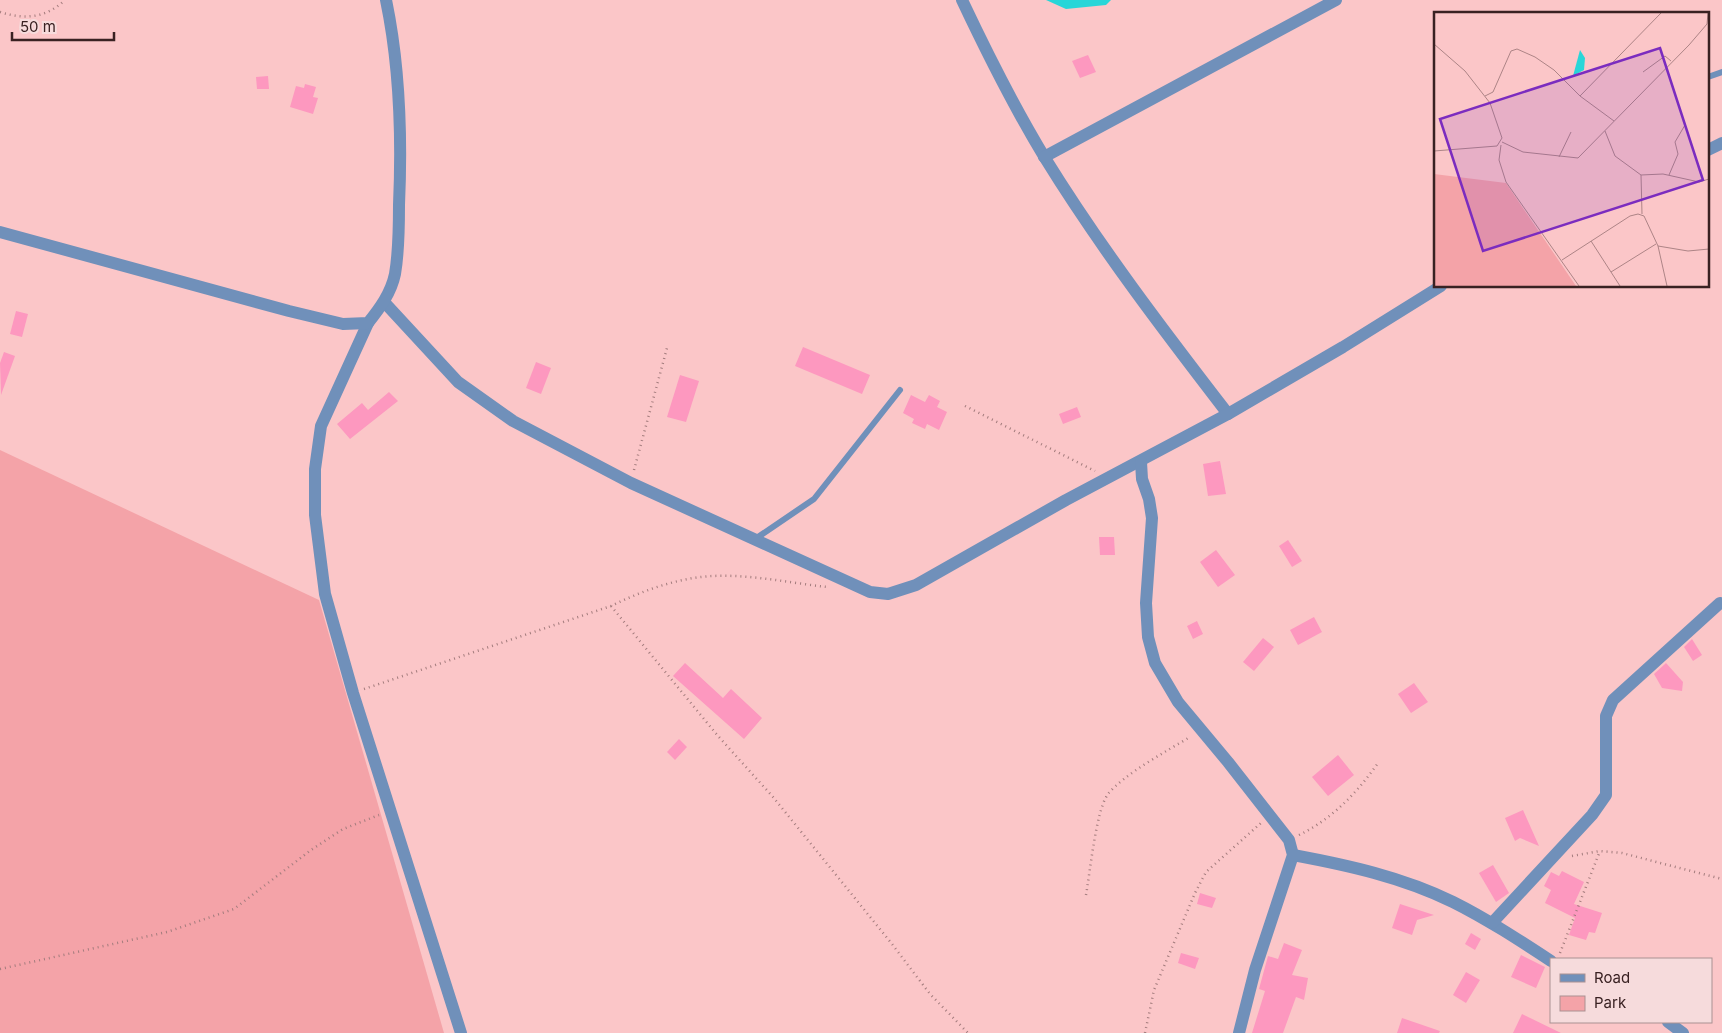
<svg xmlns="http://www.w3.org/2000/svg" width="1722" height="1033" font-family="Inter,sans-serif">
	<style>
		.green { fill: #f4a3a8 }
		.water { fill: #28d6d8 }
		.building { fill: #fd98bf }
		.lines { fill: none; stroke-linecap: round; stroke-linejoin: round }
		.path { stroke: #a37c7d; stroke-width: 2.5; stroke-dasharray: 1 4; stroke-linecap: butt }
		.service { stroke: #7090ba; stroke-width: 6 }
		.minor { stroke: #7090ba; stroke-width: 12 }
		.tertiary { stroke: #7090ba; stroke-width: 12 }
		.inset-road { fill: none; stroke: #ad8486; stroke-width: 1 }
		.view { fill: #7b2cbf; fill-opacity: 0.15; stroke: #7b2cbf; stroke-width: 2.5 }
		.inset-edge { fill: none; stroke: #392122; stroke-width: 2.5 }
	</style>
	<rect width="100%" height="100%" fill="#fbc6c8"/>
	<!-- green -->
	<path class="green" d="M0 450 319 600 444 1033H0Z"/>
	<!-- water -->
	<path class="water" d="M1046 0H1111L1106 5 1066 9Z"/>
	<!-- building -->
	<g class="building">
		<path d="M1088 55 1096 72 1080 78 1072 61Z"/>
		<path d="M268 76 269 89H257L256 77Z"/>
		<path d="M305 84 316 87 313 97 318 98 313 114 290 107 296 86 304 88Z"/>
		<path d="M16 311 28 314 22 337 10 334Z"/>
		<path d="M803 347 870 375 862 394 795 366Z"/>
		<path d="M4 352 15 356 1 395 0 363Z"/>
		<path d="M536 362 551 368 541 394 526 388Z"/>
		<path d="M680 375 699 381 686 422 667 417Z"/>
		<path d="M389 392 398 401 350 439 337 424 362 403 368 410Z"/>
		<path d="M911 395 925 402 929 395 940 401 937 407 947 412 939 430 927 424 925 429 912 423 914 419 903 413Z"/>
		<path d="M1077 407 1081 417 1063 424 1059 414Z"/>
		<path d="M1220 461 1226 494 1208 496 1203 464Z"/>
		<path d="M1099 537H1114L1115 555H1100Z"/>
		<path d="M1288 540 1302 561 1292 567 1279 546Z"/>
		<path d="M1216 550 1235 575 1218 587 1200 562Z"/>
		<path d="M1314 617 1322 632 1298 645 1290 630Z"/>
		<path d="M1197 621 1203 634 1193 639 1187 626Z"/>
		<path d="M1263 638 1274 647 1254 671 1243 662Z"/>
		<path d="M1692 639 1702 655 1693 661 1684 647Z"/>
		<path d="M685 663 723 698 731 689 762 718 744 739 673 676Z"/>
		<path d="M1666 663 1683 682 1682 691 1662 688 1654 674Z"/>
		<path d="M1414 683 1428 702 1411 713 1398 694Z"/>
		<path d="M679 739 687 747 675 760 667 752Z"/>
		<path d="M1338 755 1354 775 1328 796 1312 777Z"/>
		<path d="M1523 810 1539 846 1520 838 1515 841 1505 818Z"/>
		<path d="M1493 865 1509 893 1496 902 1479 873Z"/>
		<path d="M1562 871 1584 882 1574 904 1602 913 1595 933 1589 932 1586 940 1569 935 1575 918 1545 903 1551 890 1544 886 1551 872 1559 876Z"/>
		<path d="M1200 893 1216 898 1212 908 1197 904Z"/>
		<path d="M1400 904 1434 915 1417 920 1412 935 1392 928Z"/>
		<path d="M1471 933 1481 939 1475 950 1465 944Z"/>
		<path d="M1284 943 1302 950 1292 975 1308 978 1304 1000 1296 997 1283 1033H1252L1265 991 1259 989 1268 956 1278 959Z"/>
		<path d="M1181 953 1199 958 1195 969 1178 963Z"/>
		<path d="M1521 955 1545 967 1536 988 1511 977Z"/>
		<path d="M1466 972 1480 980 1466 1003 1453 995Z"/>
		<path d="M1522 1014 1561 1033H1513Z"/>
		<path d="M1402 1018 1440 1031 1439 1033H1397Z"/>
	</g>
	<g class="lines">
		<!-- path -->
		<g class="path">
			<path d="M0 12C25 20 46 18 65 0"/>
			<path d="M965 406 1095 471"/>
			<path d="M634 470 667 348"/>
			<path d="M611 606 718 736 773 797 892 944 930 994 968 1033"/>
			<path d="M364 689 611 606C636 594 661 584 688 579 732 570 782 582 827 587"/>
			<path d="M1299 835C1332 819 1357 793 1378 763"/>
			<path d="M1572 856 1600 851 1622 853 1722 879"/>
			<path d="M1086 895C1090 873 1096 810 1108 794 1124 774 1167 751 1190 737"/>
			<path d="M1560 953 1600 851"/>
			<path d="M0 969 167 932 234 909 311 850 343 829 379 815"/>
			<path d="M1145 1033 1154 990 1195 893 1206 872 1261 823"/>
		</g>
		<!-- service -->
		<g class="service">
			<path d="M1708 77 1722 72"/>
			<path d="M755 539 814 499 900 390"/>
		</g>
		<!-- minor -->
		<g class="minor">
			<path d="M962 0C987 53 1014 107 1045 158 1100 247 1164 331 1228 414"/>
			<path d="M1708 150 1722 143"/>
			<path d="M1044 157 1336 0"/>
			<path d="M385 303 458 382 513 421 631 483 870 592 888 594 916 585 1066 500 1228 414 1343 347 1441 286"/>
			<path d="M368 323 321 426 315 469V515L325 594 353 693 461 1033"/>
			<path d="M1141 462 1142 479 1149 499 1152 518 1146 603 1148 637 1155 663 1178 702 1228 762 1289 840 1293 855 1255 970 1239 1033"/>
			<path d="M1293 855C1347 865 1402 877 1453 902 1487 919 1519 940 1551 961"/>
			<path d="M1492 923 1592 815 1606 795V716L1613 700 1720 603"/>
			<path d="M1668 1022 1683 1033"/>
		</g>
		<!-- tertiary -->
		<path class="tertiary" d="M0 232 289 311 343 324 368 323C380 308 391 293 395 274 399 251 399 228 399 205 402 137 400 67 386 0"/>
	</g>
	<!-- overview -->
	<g transform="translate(1434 12)">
		<rect width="275" height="275" fill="#fbc6c8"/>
		<path d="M0 162 72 171 142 274H0Z" fill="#f4a3a8"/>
		<path d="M146 38 151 46 150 58 139 64Z" fill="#28d6d8"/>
		<path class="inset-road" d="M0 32 31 59 56 91 68 126 63 134 0 139M209 60 231 44 237 49M51 84 59 80 77 39 83 37 101 45 120 58 146 84 180 109M146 84 227 1M171 119 181 144 207 163 208 202M68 130 89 140 144 146 255 33 273 12 274 1M67 133 65 148 72 170 145 274M125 145 137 120M207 163 229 162 265 170 275 167M235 163 244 142 241 130 251 113M157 229 186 274M224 234 233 274M128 248 196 204 204 202 210 204 224 234 254 239 275 237M177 260 222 232"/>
		<path class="view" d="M226 36 269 168 49 239 6 107Z"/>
		<rect width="275" height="275" class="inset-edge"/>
	</g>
	<!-- legend -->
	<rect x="1550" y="958" width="162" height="65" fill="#f6dbdc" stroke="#aa9192"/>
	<rect x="1560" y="974" width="25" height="8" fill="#7090ba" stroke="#aa9192"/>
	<text x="1594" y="983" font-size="15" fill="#392122">Road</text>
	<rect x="1560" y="996" width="25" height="15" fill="#f4a3a8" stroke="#aa9192"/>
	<text x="1594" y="1008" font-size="15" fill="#392122">Park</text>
	<!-- scale -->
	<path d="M12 32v8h102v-8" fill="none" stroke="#392122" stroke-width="2.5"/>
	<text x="20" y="32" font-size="15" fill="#392122" stroke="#f6dbdc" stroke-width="4" paint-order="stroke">50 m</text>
</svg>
